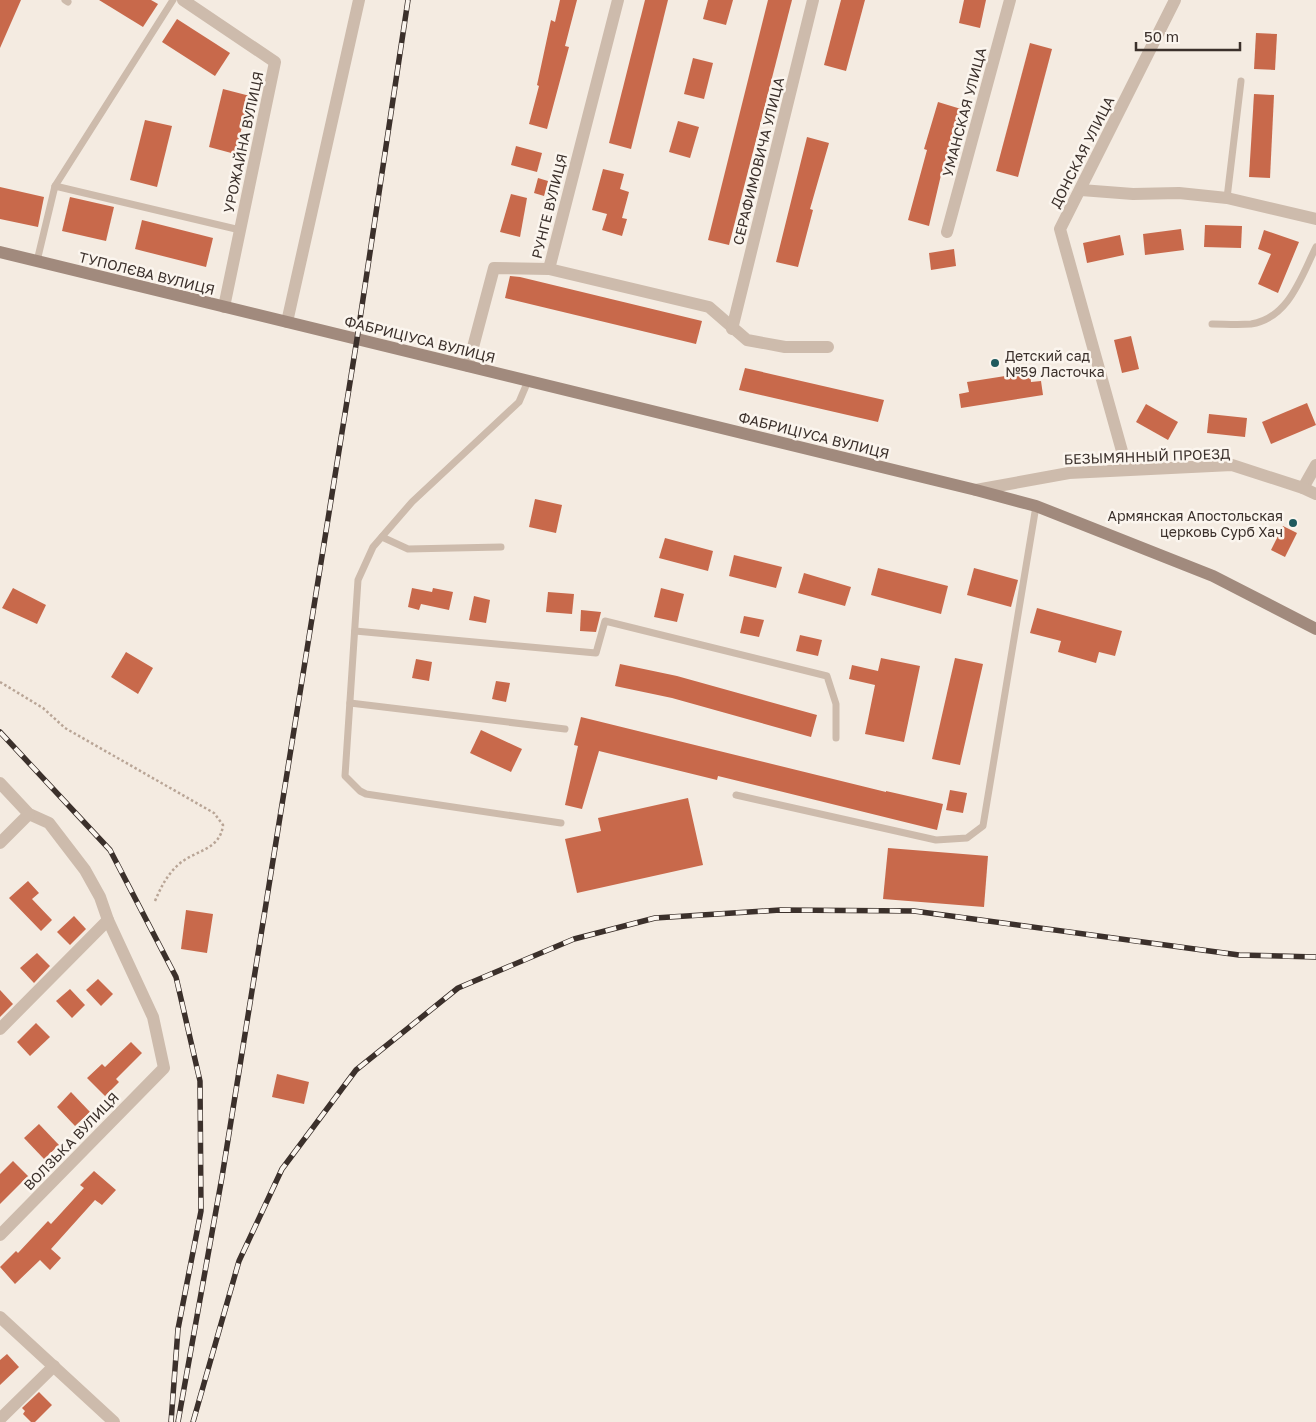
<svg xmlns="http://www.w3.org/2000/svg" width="1316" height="1422" font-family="'Golos Text',sans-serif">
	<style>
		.building { fill: #c8694b }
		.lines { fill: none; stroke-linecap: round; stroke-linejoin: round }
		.path { stroke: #b9a596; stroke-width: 2.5; stroke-dasharray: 2.5 2.5; stroke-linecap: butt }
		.service { stroke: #cdbbac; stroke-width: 7 }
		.minor { stroke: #cdbbac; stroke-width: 12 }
		.secondary { stroke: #a18a7d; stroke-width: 12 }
		.rail-casing { stroke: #3b302b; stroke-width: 5.5 }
		.rail { stroke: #fbf5ee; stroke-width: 4; stroke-dasharray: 11; stroke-linecap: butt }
		.poi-dot { fill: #1f5a5e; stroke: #fbf5ee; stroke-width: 2 }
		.labels { text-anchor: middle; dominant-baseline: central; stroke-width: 5; stroke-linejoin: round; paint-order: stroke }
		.street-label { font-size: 14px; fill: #3b302b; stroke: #fbf5ee }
		.poi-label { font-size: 14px; fill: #3b302b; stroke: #fbf5ee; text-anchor: start }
	</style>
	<rect width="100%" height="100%" fill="#f4ebe1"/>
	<!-- building -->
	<g class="building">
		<path d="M0 0H21L0 48Z"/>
		<path d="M99 0H151L158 4 143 27Z"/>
		<path d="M560 0H577L565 46 569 47 547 129 529 124 539 86 537 85 551 20 555 22Z"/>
		<path d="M645 0H668L631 149 609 143Z"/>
		<path d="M708 0H733L726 25 703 19Z"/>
		<path d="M768 0H792L729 245 708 240Z"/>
		<path d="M841 0H865L846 71 824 65Z"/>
		<path d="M964 0H986L980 28 959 23Z"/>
		<path d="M177 19 230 53 215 76 162 42Z"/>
		<path d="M1256 33 1277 34 1275 70 1254 69Z"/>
		<path d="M1030 43 1052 49 1018 177 996 171Z"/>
		<path d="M693 58 713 63 704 99 684 94Z"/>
		<path d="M223 89 250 96 235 154 209 147Z"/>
		<path d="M1254 94 1274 95 1270 178 1249 177Z"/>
		<path d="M938 102 961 109 941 175 929 226 908 220 927 150 924 149Z"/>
		<path d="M145 120 172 126 157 187 130 180Z"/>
		<path d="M678 121 699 127 690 158 669 152Z"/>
		<path d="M807 137 829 143 810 209 813 210 798 267 776 262Z"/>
		<path d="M516 146 542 153 537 172 511 165Z"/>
		<path d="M603 169 624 174 620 189 629 192 622 218 627 219 622 236 602 230 607 214 592 210Z"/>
		<path d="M538 178 548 181 544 196 534 193Z"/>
		<path d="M0 187 44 197 38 227 0 219Z"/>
		<path d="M511 194 527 198 520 237 500 232Z"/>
		<path d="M70 197 114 207 106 241 62 231Z"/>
		<path d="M142 220 213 238 206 267 135 249Z"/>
		<path d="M1205 225 1242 226 1241 248 1204 247Z"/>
		<path d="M1181 229 1184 250 1145 255 1143 234Z"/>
		<path d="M1264 230 1299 242 1278 293 1258 284 1271 254 1258 249Z"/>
		<path d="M1120 235 1124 255 1087 263 1083 243Z"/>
		<path d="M954 249 956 266 931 270 929 253Z"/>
		<path d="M510 276 520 277 702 321 696 344 505 298Z"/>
		<path d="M1131 336 1139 369 1122 373 1114 340Z"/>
		<path d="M745 368 884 400 878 422 739 390Z"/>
		<path d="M1030 372 1031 382 1041 381 1043 395 961 408 959 394 969 392 967 382Z"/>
		<path d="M1307 403 1316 425 1271 444 1262 422Z"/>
		<path d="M1146 404 1178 422 1168 440 1136 422Z"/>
		<path d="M1209 414 1247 418 1245 437 1207 433Z"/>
		<path d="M535 499 562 505 556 533 529 527Z"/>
		<path d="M1283 526 1297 533 1285 557 1271 550Z"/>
		<path d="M665 538 713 551 708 571 659 558Z"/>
		<path d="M734 555 782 567 776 588 729 576Z"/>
		<path d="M878 568 948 586 941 614 871 595Z"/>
		<path d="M974 568 1018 580 1011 607 967 595Z"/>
		<path d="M804 573 851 587 845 606 798 593Z"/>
		<path d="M13 588 46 605 37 624 2 608Z"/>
		<path d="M412 588 432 592 433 588 453 592 449 610 421 604 419 610 408 607Z"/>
		<path d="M661 588 684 594 677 622 654 617Z"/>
		<path d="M548 592 574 594 572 614 546 612Z"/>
		<path d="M474 596 490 600 486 623 469 620Z"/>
		<path d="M1037 608 1122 631 1115 656 1099 652 1096 663 1058 652 1061 641 1030 633Z"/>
		<path d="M581 610 601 612 596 632 580 631Z"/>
		<path d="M744 616 764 620 759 637 740 633Z"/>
		<path d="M800 635 822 640 818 656 796 651Z"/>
		<path d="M126 652 153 668 138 694 111 677Z"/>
		<path d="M881 658 920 666 904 742 865 734 875 685 849 679 852 665 878 671Z"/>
		<path d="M955 658 983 664 960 765 932 759Z"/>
		<path d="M416 659 432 662 429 681 412 678Z"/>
		<path d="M620 664 677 676 817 715 811 737 672 698 615 686Z"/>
		<path d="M496 681 510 683 506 702 492 699Z"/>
		<path d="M581 717 886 792V791L943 804 937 830 718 776 717 780 599 751 582 809 565 805 578 746 574 745Z"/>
		<path d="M481 730 522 749 511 772 470 753Z"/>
		<path d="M950 790 967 793 963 813 946 810Z"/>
		<path d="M688 798 703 865 577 893 565 839 601 831 598 818Z"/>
		<path d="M888 848 988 856 984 907 883 899Z"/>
		<path d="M28 881 39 893 32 899 52 920 41 931 9 898Z"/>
		<path d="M186 910 213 914 207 953 181 949Z"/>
		<path d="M74 916 86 929 70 945 57 932Z"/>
		<path d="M37 953 50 966 34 983 20 968Z"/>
		<path d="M98 979 113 994 101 1006 86 990Z"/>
		<path d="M70 989 85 1005 72 1018 56 1001Z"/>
		<path d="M0 990 13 1004 0 1017Z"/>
		<path d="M36 1023 50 1037 30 1056 17 1042Z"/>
		<path d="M131 1042 142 1053 116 1079 119 1082 105 1096 87 1078 102 1064 105 1067Z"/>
		<path d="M277 1074 309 1082 304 1104 272 1097Z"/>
		<path d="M71 1092 90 1112 75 1126 57 1107Z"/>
		<path d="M39 1124 59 1145 44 1159 24 1138Z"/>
		<path d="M13 1161 28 1176 0 1204V1174Z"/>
		<path d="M94 1171 116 1190 102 1205 95 1200 51 1249 61 1258 50 1270 40 1260 15 1284 0 1267 16 1251 18 1253 48 1221 51 1224 84 1188 80 1185Z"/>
		<path d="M7 1354 19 1367 0 1385V1360Z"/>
		<path d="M39 1392 52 1405 35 1422H31L23 1414 25 1411 22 1408Z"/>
	</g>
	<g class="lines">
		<!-- path -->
		<path class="path" d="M0 682 43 708 65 728 214 813 223 825C220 851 194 850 178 865 167 875 161 887 155 901"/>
		<!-- service -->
		<g class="service">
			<path d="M65 0 68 2"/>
			<path d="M55 186 173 0"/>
			<path d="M1227 198 1241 81"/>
			<path d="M37 261 55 186 240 230"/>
			<path d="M1212 324C1224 324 1238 325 1251 324 1289 318 1301 277 1316 247"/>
			<path d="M528 381 519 402 412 502 373 547 358 580 345 776 360 791 366 794 561 823"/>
			<path d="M382 537 408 549 501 547"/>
			<path d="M355 631 596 653 605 621 827 676 836 704V738"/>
			<path d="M350 703 565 729"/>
			<path d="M736 795 936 840 967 838 983 826 1036 506"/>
		</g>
		<!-- minor -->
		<g class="minor">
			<path d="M183 0 275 62 224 307"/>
			<path d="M1081 190 1133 194 1179 193 1227 198 1316 219"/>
			<path d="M947 232 1010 0"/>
			<path d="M549 269 709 307 747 340 785 347H828"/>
			<path d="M287 322 359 0"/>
			<path d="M732 329 813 0"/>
			<path d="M468 366 494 268 549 269 618 0"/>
			<path d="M1127 469 1060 229 1175 0"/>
			<path d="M1303 488 1316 465"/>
			<path d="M976 490 1069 473 1232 465 1303 488 1316 494"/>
			<path d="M0 783 29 814 49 823 85 870 100 897 108 920 153 1017 164 1068 0 1235"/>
			<path d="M0 843 29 814"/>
			<path d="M0 1029 108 920"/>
			<path d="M0 1317 114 1422"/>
			<path d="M0 1419 54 1366"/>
		</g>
		<!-- secondary -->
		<path class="secondary" d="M0 252 976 490 1036 506 1213 576 1316 629"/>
		<!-- rail casing -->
		<g class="rail-casing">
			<g id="rail">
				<path d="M0 732 110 850 176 977 200 1081 201 1211 178 1329 171 1422"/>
				<path d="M178 1422 222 1177 357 339 408 0"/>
				<path d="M193 1422 239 1261 282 1169 356 1070 458 988 574 939 655 918 780 910 914 911 1239 955 1316 957"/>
			</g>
		</g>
		<!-- rail -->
		<use href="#rail" class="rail"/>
	</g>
	<!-- markers -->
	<g class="poi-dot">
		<circle cx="995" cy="363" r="5"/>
		<circle cx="1293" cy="523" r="5"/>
	</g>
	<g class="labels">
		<!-- street labels -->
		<g class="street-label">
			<text transform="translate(964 112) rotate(-75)">УМАНСКАЯ УЛИЦА</text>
			<text transform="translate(243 142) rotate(-78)">УРОЖАЙНА ВУЛИЦЯ</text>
			<text transform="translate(1082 152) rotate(-63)">ДОНСКАЯ УЛИЦА</text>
			<text transform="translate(758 161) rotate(-76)">СЕРАФИМОВИЧА УЛИЦА</text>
			<text transform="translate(549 206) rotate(-76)">РУНГЕ ВУЛИЦЯ</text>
			<text transform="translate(147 273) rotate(14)">ТУПОЛЄВА ВУЛИЦЯ</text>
			<text transform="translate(420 339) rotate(14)">ФАБРИЦІУСА ВУЛИЦЯ</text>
			<text transform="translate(814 435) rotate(14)">ФАБРИЦІУСА ВУЛИЦЯ</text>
			<text transform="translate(1147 456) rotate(-2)">БЕЗЫМЯННЫЙ ПРОЕЗД</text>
			<text transform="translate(71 1141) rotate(-46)">ВОЛЗЬКА ВУЛИЦЯ</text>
		</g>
		<!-- poi labels -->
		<g class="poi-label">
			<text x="1005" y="355">Детский сад<tspan x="1005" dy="16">№59 Ласточка</tspan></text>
			<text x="1283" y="515" text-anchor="end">Армянская Апостольская<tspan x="1283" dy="16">церковь Сурб Хач</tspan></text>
		</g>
	</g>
	<!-- scale -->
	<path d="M1136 42v8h104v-8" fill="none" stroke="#3b302b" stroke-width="2.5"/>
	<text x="1144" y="42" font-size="15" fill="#3b302b" stroke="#fbf5ee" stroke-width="4" paint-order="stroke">50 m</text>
</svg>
